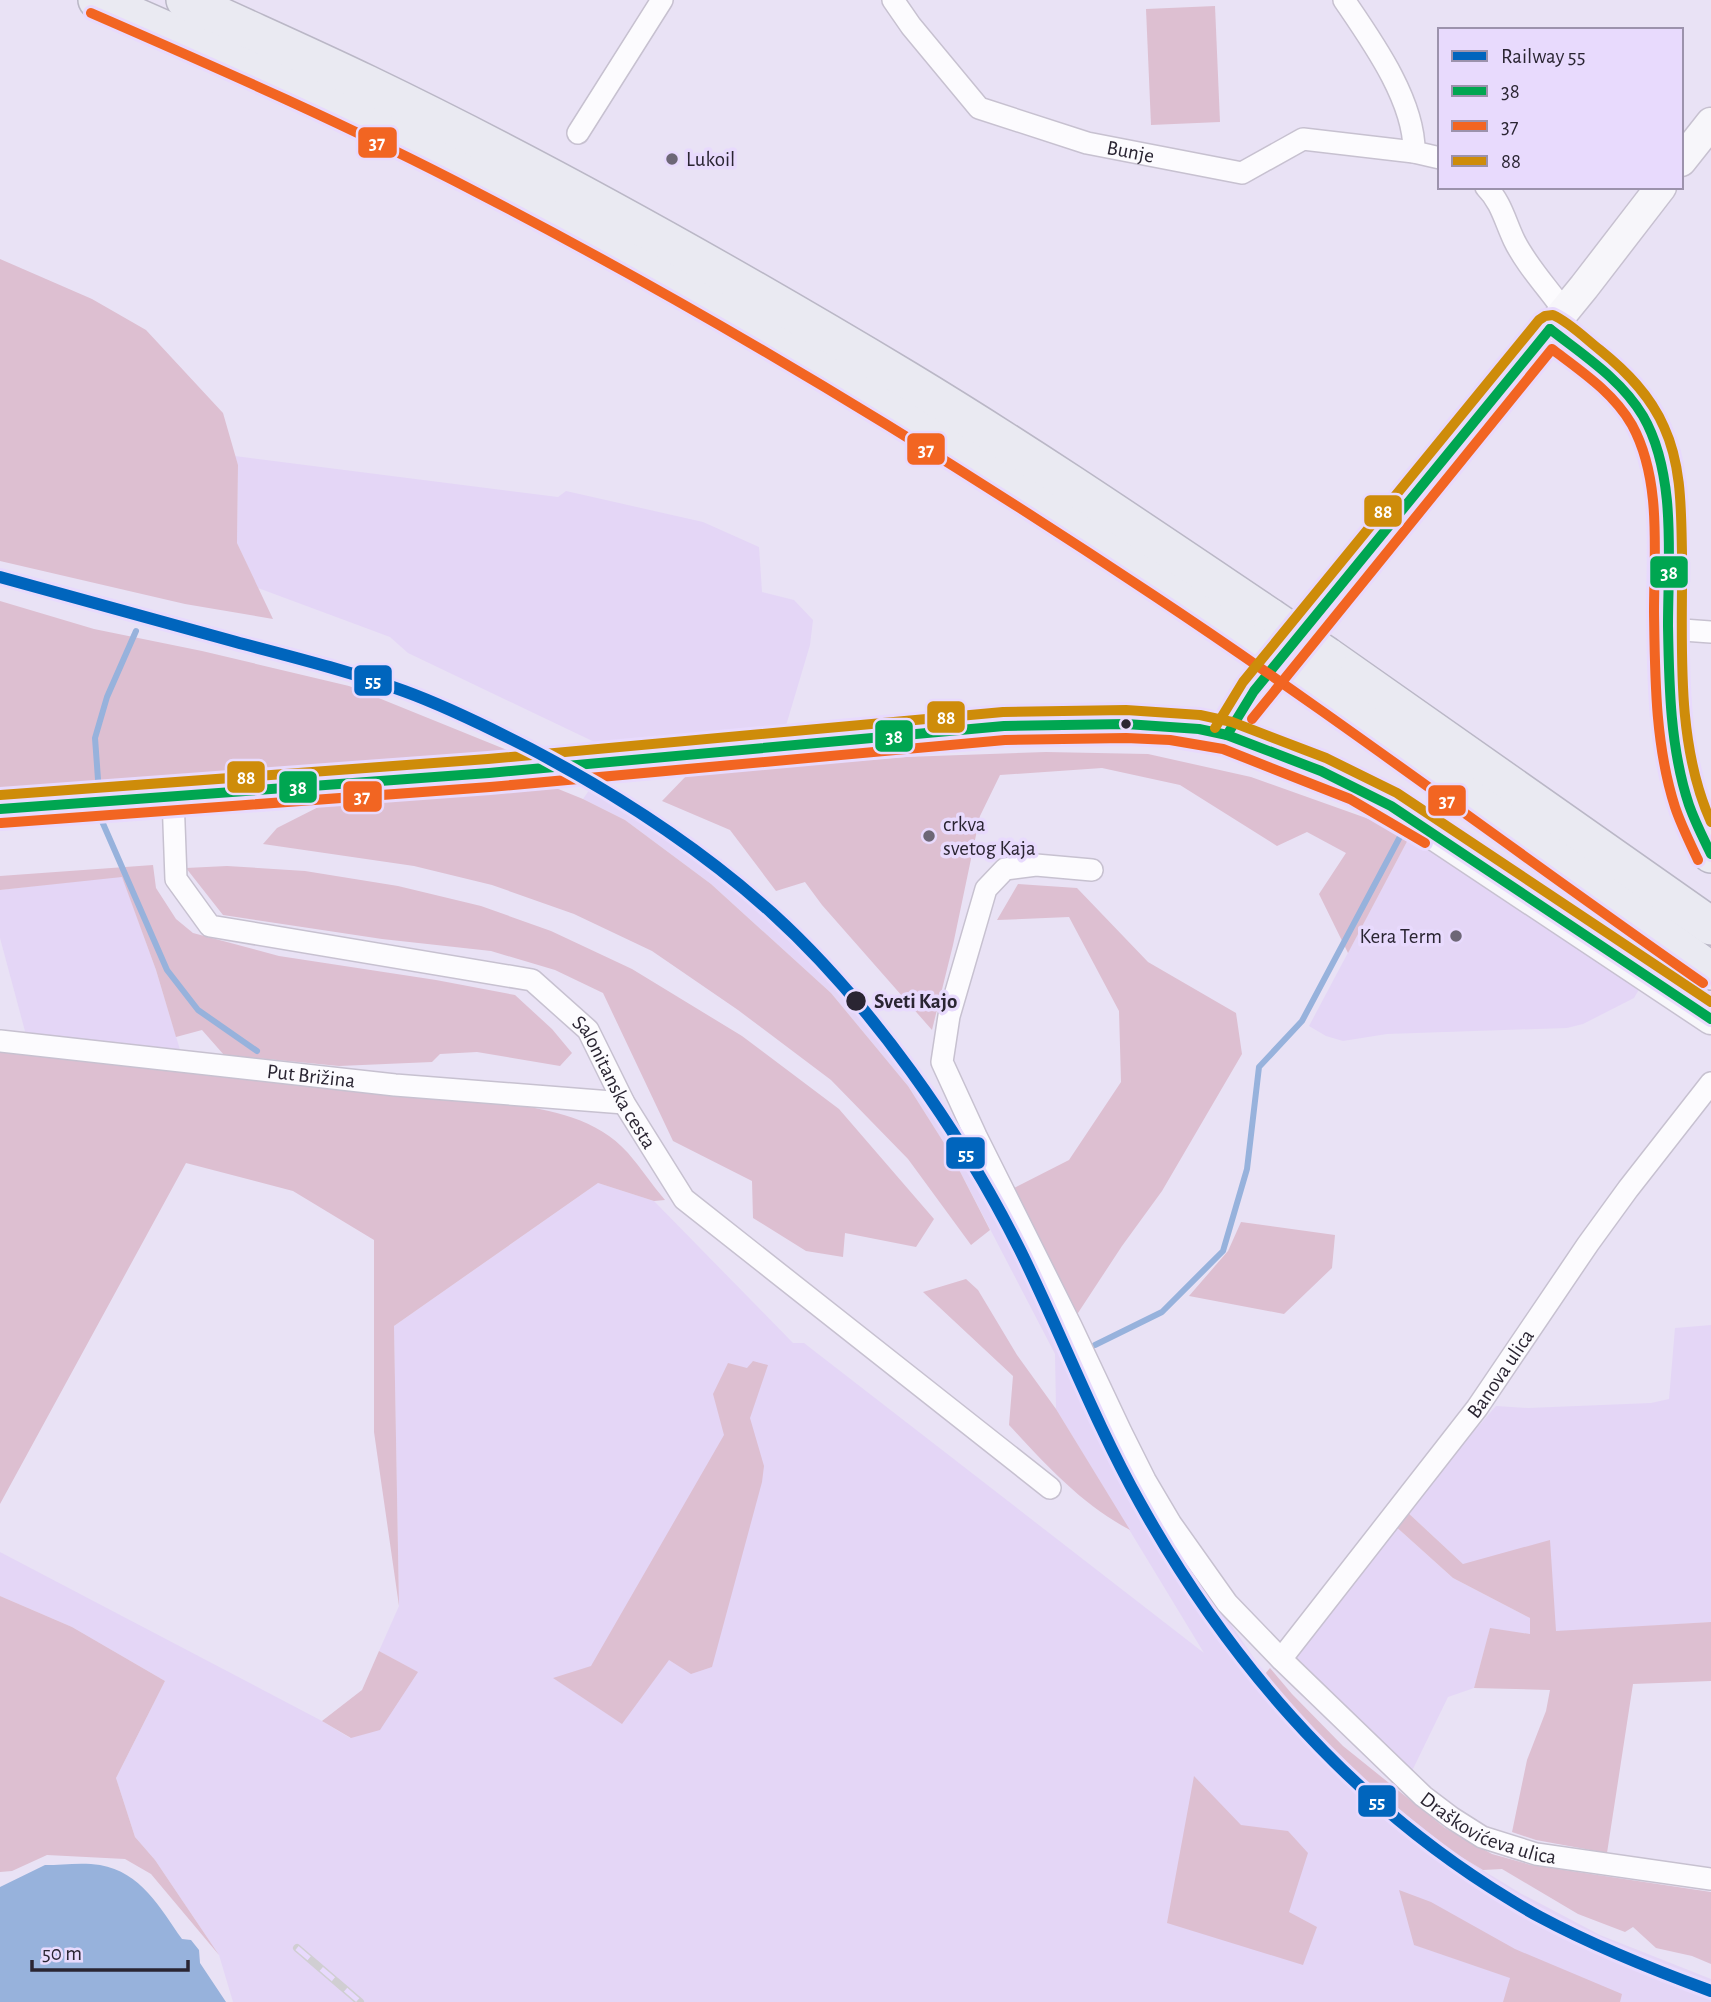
<svg xmlns="http://www.w3.org/2000/svg" width="1711" height="2002" font-family="'Alegreya Sans',sans-serif">
	<style>
		.built { fill: #e4d6f6 }
		.green { fill: #ddbfd1 }
		.water { fill: #97b2dc }
		.lines { fill: none; stroke-linecap: round; stroke-linejoin: round }
		.stream { stroke: #97b2dc; stroke-width: 6 }
		.street-casing { stroke: #c7c1d0; stroke-width: 24 }
		.secondary-casing { stroke: #c7c1d0; stroke-width: 33 }
		.highway-casing { stroke: #bab7c6; stroke-width: 40 }
		.street { stroke: #fcfbfe; stroke-width: 21 }
		.secondary { stroke: #f7f6fa; stroke-width: 30 }
		.highway { stroke: #eaeaf2; stroke-width: 37 }
		.rail-casing { stroke: #d0ced2; stroke-width: 8 }
		.rail { stroke: #e8dafd; stroke-width: 5; stroke-dasharray: 16; stroke-linecap: butt }
		.highway-bridge-casing { stroke: #bab7c6; stroke-width: 40; stroke-linecap: butt }
		.highway-bridge { stroke: #eaeaf2; stroke-width: 37 }
		.bus-1-casing { stroke: #e8dafd; stroke-width: 16 }
		.bus-2-casing { stroke: #e8dafd; stroke-width: 16 }
		.bus-3-casing { stroke: #e8dafd; stroke-width: 16 }
		.bus-1 { stroke: #00a651; stroke-width: 10 }
		.bus-2 { stroke: #f26522; stroke-width: 10 }
		.bus-3 { stroke: #ce8c0a; stroke-width: 10 }
		.rail-1-casing { stroke: #e8dafd; stroke-width: 18 }
		.rail-1 { stroke: #0065bd; stroke-width: 12 }
		.poi-dot { fill: #6d6776; stroke: #e8dafd; stroke-width: 2.5 }
		.bus-dot { fill: #2a2532; stroke: #e8dafd; stroke-width: 2.5 }
		.labels { text-anchor: middle; dominant-baseline: central; stroke-width: 7; stroke-linejoin: round; paint-order: stroke }
		.street-label { font-size: 21px; fill: #2a2532; stroke: #e8dafd }
		.poi-label { font-size: 21px; fill: #2a2532; stroke: #e8dafd; text-anchor: start }
		.stop-label { font-size: 21px; font-weight: bold; fill: #2a2532; stroke: #e8dafd; text-anchor: start }
		.line-badge { stroke: #e8dafd; stroke-width: 2.5 }
		.badge-label { font-size: 19px; text-anchor: middle; font-weight: bold; fill: #fff }
	</style>
	<rect width="100%" height="100%" fill="#e9e2f5"/>
	<!-- built -->
	<g class="built">
		<path d="M235 456 558 497 566 491 703 522 759 547 762 592 794 600 813 620 810 645 785 729 605 747 408 653 390 637 258 588 237 543 238 465Z"/>
		<path d="M599 776 659 816 728 868 794 927 856 992 924 1077 974 1147 1175 1543 1271 1683 1317 1735 1380 1794 1453 1852 1520 1893 1600 1935 1711 1979V2002H233L219 1955 155 1860 135 1837 116 1778 165 1681 72 1627 0 1596V1552L322 1721 350 1738 417 1672 379 1651 399 1606 394 1326 598 1183 654 1201 793 1343H804L1204 1653 1056 1409 1055 1354 951 1154 908 1086 831 993 711 884 625 820 583 799Z"/>
		<path d="M1411 834 1641 986 1634 998 1583 1024 1567 1028 1387 1034 1343 1041 1326 1036 1309 1026Z"/>
		<path d="M122 876 156 970 181 1053 26 1035 0 938V890Z"/>
		<path d="M1711 1325V1622L1556 1632 1463 1564 1405 1510 1496 1406 1528 1408 1651 1403 1669 1399 1675 1328Z"/>
		<path d="M1393 1524 1453 1578 1530 1618 1531 1634 1490 1629 1474 1688 1448 1697 1412 1771 1291 1658Z"/>
	</g>
	<!-- green -->
	<g class="green">
		<path d="M1215 6 1220 122 1151 125 1146 9Z"/>
		<path d="M0 259 92 299 146 330 223 413 238 465 237 543 273 619 185 604 0 561Z"/>
		<path d="M0 601 94 629 202 651 349 686 507 750 291 770 0 790Z"/>
		<path d="M1046 752 1148 754 1251 777 1411 834 1348 953 1319 894 1346 853 1307 832 1277 846 1180 785 1102 768 1000 775 980 816 953 945 932 1030 822 905 805 882 776 891 730 830 662 801 688 774 905 757Z"/>
		<path d="M541 782 583 799 625 820 711 884 831 993 908 1086 951 1154 990 1230 971 1245 908 1159 831 1080 738 1010 652 951 574 914 492 885 414 866 263 844 277 828 346 793Z"/>
		<path d="M153 865 156 888 176 919 193 933 279 956 436 980 515 995 552 1029 572 1053 560 1066 477 1052 440 1054 432 1062 339 1066 224 1055 202 1030 176 1037 156 970 122 877 0 890V876Z"/>
		<path d="M227 866 305 871 398 886 481 906 551 931 632 969 742 1036 839 1109 934 1219 916 1247 845 1233 843 1257 806 1251 753 1218 752 1181 673 1141 603 993 555 970 491 951 382 939 223 915 186 868Z"/>
		<path d="M1018 884 1077 888 1148 962 1236 1013 1242 1054 1162 1191 1122 1246 1076 1316 1012 1189 1069 1160 1121 1082 1119 1011 1069 917 997 920Z"/>
		<path d="M0 1050 500 1102C546 1110 595 1116 628 1153 641 1168 652 1185 665 1200L654 1201 598 1183 394 1326 399 1606 374 1432V1240L293 1191 186 1163 0 1504Z"/>
		<path d="M1241 1222 1335 1235 1332 1268 1284 1314 1189 1296 1228 1251Z"/>
		<path d="M966 1279 978 1290 1017 1355 1056 1409 1130 1530C1082 1505 1045 1464 1009 1425L1013 1376 923 1292Z"/>
		<path d="M753 1361 768 1365 750 1418 764 1466 762 1482 712 1667 691 1674 669 1660 622 1724 553 1678 591 1666 724 1435 713 1394 728 1363 747 1368Z"/>
		<path d="M1405 1510 1463 1564 1550 1540 1556 1631 1711 1622V1681L1633 1684 1607 1853 1536 1840 1512 1832 1527 1760 1546 1711 1550 1690 1474 1688 1490 1628 1530 1634V1618L1453 1578 1393 1524Z"/>
		<path d="M0 1596 72 1627 165 1681 116 1778 135 1837 155 1860 219 1955 151 1874 125 1859 47 1855 12 1871 0 1872Z"/>
		<path d="M379 1651 418 1672 380 1730 351 1738 322 1721 362 1690Z"/>
		<path d="M1270 1668 1292 1694 1343 1746 1445 1828 1492 1854 1531 1865 1711 1892V1964L1692 1956 1656 1948 1633 1927 1625 1932 1578 1914 1502 1869 1483 1870 1453 1852 1380 1794 1317 1735 1271 1683 1265 1674Z"/>
		<path d="M1194 1776 1241 1825 1288 1831 1308 1853 1289 1912 1317 1927 1303 1965 1167 1923Z"/>
		<path d="M1399 1890 1431 1902 1515 1949 1622 1994 1620 2002H1503L1510 1978 1414 1945Z"/>
	</g>
	<!-- water -->
	<path class="water" d="M45 1865C62 1865 82 1862 100 1865 141 1872 160 1908 182 1939L191 1940 199 1950 200 1963 226 2002H0V1887Z"/>
	<g class="lines">
		<!-- stream -->
		<g class="stream">
			<path d="M99 793 95 738 107 697 136 631"/>
			<path d="M100 811 101 819 167 970 198 1010 257 1051"/>
			<path d="M1095 1345 1162 1312 1223 1251 1247 1169 1259 1067 1302 1021 1402 833"/>
		</g>
		<!-- street casing -->
		<g class="street-casing">
			<g id="street">
				<path id="s1" d="M893 0 911 26 979 108 1087 143 1242 173 1303 139 1414 152 1440 158"/>
				<path d="M1344 0C1372 41 1415 101 1414 152"/>
				<path d="M578 133 662 0"/>
				<path d="M1486 187C1501 202 1505 221 1514 240 1526 265 1548 288 1564 311"/>
				<path d="M1550 329C1576 350 1606 370 1628 395 1679 451 1668 557 1669 629L1711 632"/>
				<path id="s2" d="M173 797 176 879 210 926 532 980 588 1030 624 1103 684 1199 1050 1488"/>
				<path id="s3" d="M1092 870 1036 865 1005 869 986 889 949 1016 942 1062 976 1136 1071 1326 1121 1432 1145 1480 1171 1524 1227 1603 1281 1659 1423 1796 1452 1818 1482 1837 1536 1854 1711 1879"/>
				<path id="s4" d="M0 1041 395 1085 624 1103"/>
				<path id="s5" d="M1281 1659 1477 1408 1588 1244 1628 1189 1711 1083"/>
			</g>
		</g>
		<!-- secondary casing -->
		<g class="secondary-casing">
			<g id="secondary">
				<path d="M1681 161 1711 123"/>
				<path d="M1227 735 1254 691 1584 287 1661 187"/>
				<path d="M0 809 489 773 1004 726 1126 724 1199 729 1227 735 1321 771 1391 806 1711 1019"/>
			</g>
		</g>
		<!-- highway casing -->
		<g class="highway-casing">
			<g id="highway">
				<path d="M97 0C244 63 389 130 531 205 780 336 1018 487 1252 644"/>
				<path d="M185 0C245 28 307 55 367 84 552 173 732 275 907 380 1031 455 1151 537 1270 617"/>
				<path d="M1669 629C1670 685 1668 746 1687 799 1694 818 1702 836 1711 854"/>
				<path d="M1327 656 1711 926"/>
				<path d="M1304 680 1711 971"/>
			</g>
		</g>
		<!-- street -->
		<use href="#street" class="street"/>
		<!-- secondary -->
		<use href="#secondary" class="secondary"/>
		<!-- highway -->
		<use href="#highway" class="highway"/>
		<!-- rail casing -->
		<g class="rail-casing">
			<path id="rail" d="M297 1948 360 2002"/>
		</g>
		<!-- rail -->
		<use href="#rail" class="rail"/>
		<!-- highway-bridge casing -->
		<g class="highway-bridge-casing">
			<g id="highway-bridge">
				<path d="M1270 617 1327 656"/>
				<path d="M1252 644 1304 680"/>
			</g>
		</g>
		<!-- highway-bridge -->
		<use href="#highway-bridge" class="highway-bridge"/>
		<!-- bus-1 casing -->
		<g class="bus-1-casing">
			<g id="bus-1">
				<path d="M1550 329C1583 355 1621 379 1643 416 1677 475 1668 560 1668 626 1669 685 1670 748 1689 805 1695 822 1703 838 1711 854"/>
				<path d="M1227 735 1254 691 1550 329"/>
				<path d="M0 809 489 773 1004 726 1126 724 1199 729 1227 735 1321 771 1391 806 1711 1019"/>
			</g>
		</g>
		<!-- bus-2 casing -->
		<g class="bus-2-casing">
			<g id="bus-2">
				<path d="M91 13C222 70 352 127 478 193 710 313 935 450 1153 595 1340 719 1519 855 1703 983"/>
				<path d="M1252 719 1552 349C1581 371 1614 393 1632 425 1662 480 1654 552 1654 612 1655 677 1655 745 1675 807 1681 825 1690 843 1698 860"/>
				<path d="M1 823 490 787 1005 740 1126 738 1170 740 1223 749 1350 799 1425 843"/>
			</g>
		</g>
		<!-- bus-3 casing -->
		<g class="bus-3-casing">
			<g id="bus-3">
				<path d="M1215 728 1243 682 1539 320 1545 316 1553 315C1569 322 1586 339 1600 350 1626 371 1650 395 1664 427 1682 466 1681 511 1682 553 1683 640 1674 740 1711 822"/>
				<path d="M0 795 488 759 1003 712 1126 710 1200 715 1232 722 1326 758 1397 793 1711 1002"/>
			</g>
		</g>
		<!-- bus-1 -->
		<use href="#bus-1" class="bus-1"/>
		<!-- bus-2 -->
		<use href="#bus-2" class="bus-2"/>
		<!-- bus-3 -->
		<use href="#bus-3" class="bus-3"/>
		<!-- rail-1 casing -->
		<g class="rail-1-casing">
			<path id="rail-1" d="M0 577C79 599 158 620 236 642 293 657 349 671 404 691 448 707 490 728 531 749 618 795 699 847 772 913 870 1002 961 1132 1020 1250 1061 1333 1094 1421 1140 1503 1225 1656 1342 1792 1490 1887 1506 1897 1523 1908 1540 1917 1596 1947 1651 1969 1711 1991"/>
		</g>
		<!-- rail-1 -->
		<use href="#rail-1" class="rail-1"/>
	</g>
	<!-- markers -->
	<g class="poi-dot">
		<circle cx="672" cy="159" r="7"/>
		<circle cx="929" cy="836" r="7"/>
		<circle cx="1456" cy="936" r="7"/>
	</g>
	<g class="bus-dot">
		<circle cx="1126" cy="724" r="6"/>
		<circle cx="856" cy="1001" r="11"/>
	</g>
	<g class="labels">
		<!-- street labels -->
		<g class="street-label">
			<text stroke="none"><textPath href="#s1" startOffset="296">Bunje</textPath></text>
			<text stroke="none"><textPath href="#s4" startOffset="313">Put Brižina</textPath></text>
			<text stroke="none"><textPath href="#s2" startOffset="600">Salonitanska cesta</textPath></text>
			<text stroke="none"><textPath href="#s5" startOffset="360">Banova ulica</textPath></text>
			<text stroke="none"><textPath href="#s3" startOffset="1256">Draškovićeva ulica</textPath></text>
		</g>
		<!-- poi labels -->
		<g class="poi-label">
			<text x="686" y="159">Lukoil</text>
			<text x="943" y="824">crkva<tspan x="943" dy="24">svetog Kaja</tspan></text>
			<text x="1442" y="936" text-anchor="end">Kera Term</text>
		</g>
		<!-- stop labels -->
		<g class="stop-label">
			<text x="874" y="1001">Sveti Kajo</text>
		</g>
	</g>
	<g class="line-badge">
		<rect x="357" y="126" width="41" height="33" rx="7" fill="#f26522"/>
		<rect x="906" y="432" width="40" height="34" rx="7" fill="#f26522"/>
		<rect x="1363" y="494" width="40" height="34" rx="7" fill="#ce8c0a"/>
		<rect x="1649" y="555" width="40" height="34" rx="7" fill="#00a651"/>
		<rect x="353" y="664" width="40" height="33" rx="7" fill="#0065bd"/>
		<rect x="926" y="700" width="40" height="34" rx="7" fill="#ce8c0a"/>
		<rect x="874" y="719" width="40" height="34" rx="7" fill="#00a651"/>
		<rect x="226" y="760" width="40" height="34" rx="7" fill="#ce8c0a"/>
		<rect x="278" y="770" width="40" height="34" rx="7" fill="#00a651"/>
		<rect x="342" y="780" width="41" height="33" rx="7" fill="#f26522"/>
		<rect x="1427" y="784" width="40" height="33" rx="7" fill="#f26522"/>
		<rect x="945" y="1136" width="41" height="34" rx="7" fill="#0065bd"/>
		<rect x="1357" y="1784" width="40" height="34" rx="7" fill="#0065bd"/>
	</g>
	<g class="badge-label">
		<text x="377" y="149">37</text>
		<text x="926" y="456">37</text>
		<text x="1383" y="518">88</text>
		<text x="1669" y="579">38</text>
		<text x="373" y="687">55</text>
		<text x="946" y="724">88</text>
		<text x="894" y="743">38</text>
		<text x="246" y="784">88</text>
		<text x="298" y="794">38</text>
		<text x="362" y="803">37</text>
		<text x="1447" y="807">37</text>
		<text x="966" y="1160">55</text>
		<text x="1377" y="1808">55</text>
	</g>
	<!-- legend -->
	<rect x="1438" y="28" width="245" height="161" fill="#e8dafd" stroke="#9c92ac" stroke-width="2"/>
	<rect x="1452" y="51" width="35" height="10" fill="#0065bd" stroke="#9c92ac" stroke-width="2"/>
	<text x="1501" y="63" font-size="21" fill="#2a2532">Railway 55</text>
	<rect x="1452" y="86" width="35" height="10" fill="#00a651" stroke="#9c92ac" stroke-width="2"/>
	<text x="1501" y="98" font-size="21" fill="#2a2532">38</text>
	<rect x="1452" y="121" width="35" height="10" fill="#f26522" stroke="#9c92ac" stroke-width="2"/>
	<text x="1501" y="133" font-size="21" fill="#2a2532">37</text>
	<rect x="1452" y="156" width="35" height="10" fill="#ce8c0a" stroke="#9c92ac" stroke-width="2"/>
	<text x="1501" y="168" font-size="21" fill="#2a2532">88</text>
	<!-- scale -->
	<path d="M32 1960v10h156v-10" fill="none" stroke="#2a2532" stroke-width="3.5"/>
	<text x="42" y="1960" font-size="21" fill="#2a2532" stroke="#e8dafd" stroke-width="5" paint-order="stroke">50 m</text>
</svg>
